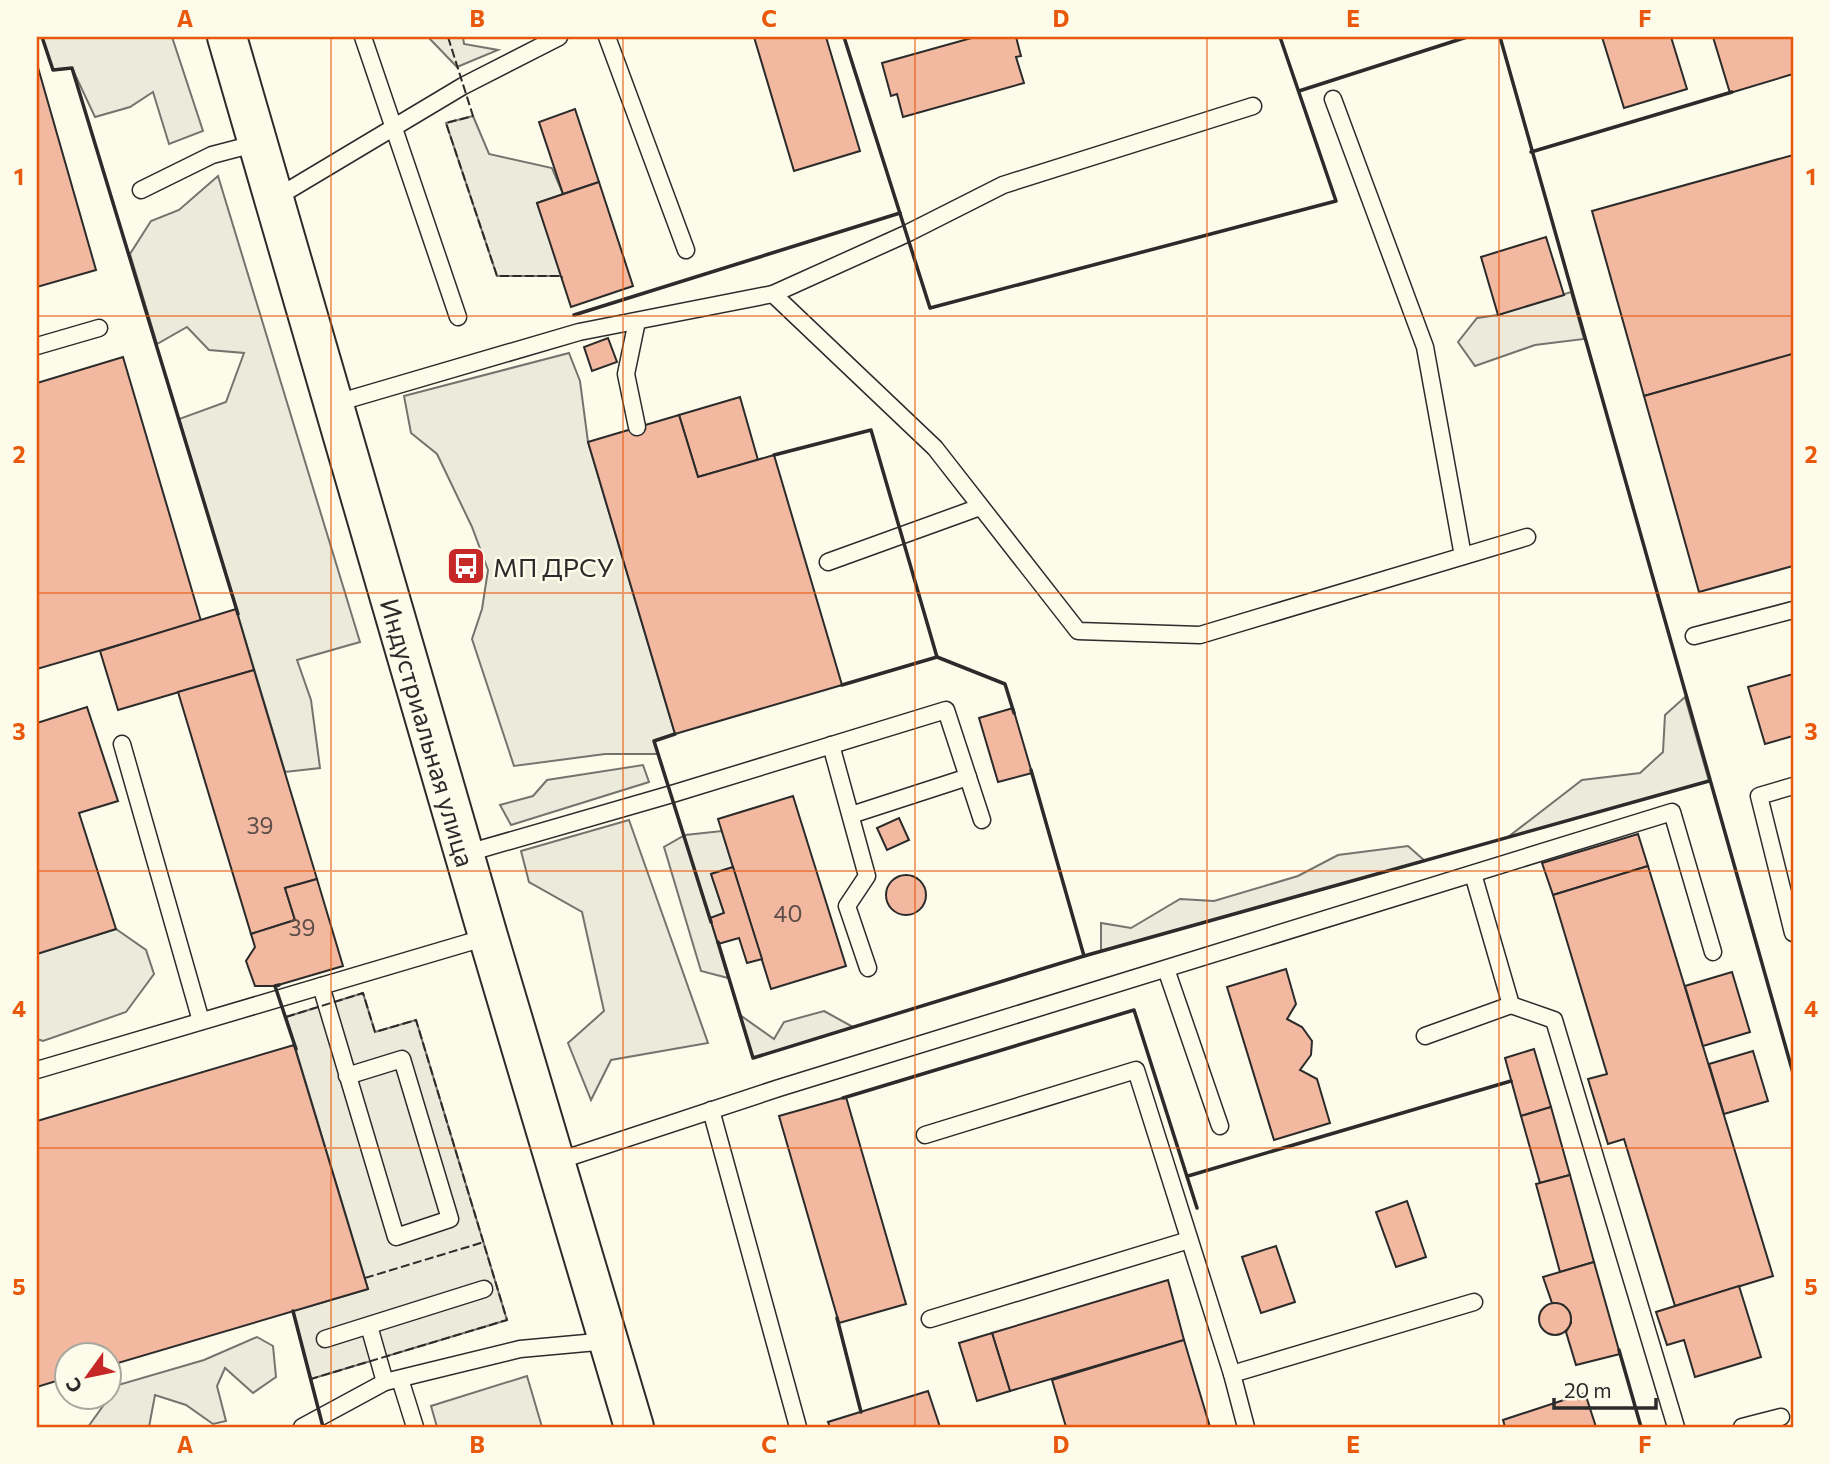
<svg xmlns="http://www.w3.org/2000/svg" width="1830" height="1464" font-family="Commissioner,sans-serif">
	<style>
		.green { fill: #ecebdb; stroke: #74746e; stroke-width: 2 }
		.parking { fill: #eceadb; stroke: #74746e; stroke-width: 2 }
		.building { fill: #f2b8a0; stroke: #2b2b2b; stroke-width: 2 }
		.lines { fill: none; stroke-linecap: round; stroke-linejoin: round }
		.service-casing { stroke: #2b2b2b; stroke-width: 19 }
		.secondary-casing { stroke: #2b2b2b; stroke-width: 42 }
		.service { stroke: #fdfbea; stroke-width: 16 }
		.secondary { stroke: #fdfbea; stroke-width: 38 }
		.fence { stroke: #2b2b2b; stroke-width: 2; stroke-dasharray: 9 3.5; stroke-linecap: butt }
		.wall { stroke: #2b2b2b; stroke-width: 3.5 }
		.grid { fill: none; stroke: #e8590c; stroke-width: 2; stroke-opacity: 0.55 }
		.labels { text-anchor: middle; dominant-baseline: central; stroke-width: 5; stroke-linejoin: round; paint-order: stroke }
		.number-label { font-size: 23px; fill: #5d4e48 }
		.poi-label { font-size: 26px; fill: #2b2b2b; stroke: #fdfbea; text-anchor: start }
		.street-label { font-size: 26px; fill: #2b2b2b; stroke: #fdfbea }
		.neatline { fill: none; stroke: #e8590c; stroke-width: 2.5 }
		.grid-label { font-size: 23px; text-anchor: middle; font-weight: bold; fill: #e8590c }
	</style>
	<rect width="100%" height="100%" fill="#fdfbea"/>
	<!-- green -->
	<g class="green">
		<path d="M42 37H172L203 131 169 144 153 92 130 107 95 117 72 68 53 70Z"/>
		<path d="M428 37H463L464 44 498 50 457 67Z"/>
		<path d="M473 116 489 154 552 168 563 194 537 203 562 276H497L446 123Z"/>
		<path d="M218 176 360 642 297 660 311 700 320 768 285 772 179 419 226 402 244 353 209 350 187 327 157 344 130 254 151 221 179 210Z"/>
		<path d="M1571 292 1584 339 1535 345 1475 366 1458 342 1477 318 1498 315Z"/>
		<path d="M569 353 580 381 588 442 675 734 654 741 658 754H605L514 766 472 639 482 609 488 570 472 527 437 454 411 433 404 396Z"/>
		<path d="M1685 697 1709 781 1508 837 1582 780 1640 773 1663 752 1665 715Z"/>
		<path d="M643 765 649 782 511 825 500 805 533 796 547 780Z"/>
		<path d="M629 820 708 1043 611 1060 591 1100 568 1043 604 1011 582 912 529 882 521 851Z"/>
		<path d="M722 831 733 867 711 874 724 913 710 918 728 978 701 971 664 847 685 835Z"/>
		<path d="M1408 846 1425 861 1101 951V923L1131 928 1180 899 1214 901 1298 876 1338 855Z"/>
		<path d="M116 929 146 950 154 974 126 1012 43 1041 37 1039V954Z"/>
		<path d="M824 1011 853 1027 753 1058 740 1015 774 1039 784 1022Z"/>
		<path d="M257 1337 273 1346 276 1377 253 1393 225 1368 217 1386 226 1421 213 1424 186 1405 155 1395 149 1427H88L118 1385 204 1360Z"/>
		<path d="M527 1376 542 1427H437L431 1406Z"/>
	</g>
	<!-- parking -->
	<path class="parking" d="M363 993 375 1032 416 1020 507 1320 311 1379 293 1311 368 1289 286 1017Z"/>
	<!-- building -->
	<g class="building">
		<path d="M754 37H826L860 151 794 171Z"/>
		<path d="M975 37H1016L1021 56 1016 57 1024 83 903 117 897 94 891 96 882 63Z"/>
		<path d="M1602 37H1671L1687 89 1624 108Z"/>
		<path d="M1713 37H1793V74L1730 93Z"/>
		<path d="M37 64 96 270 37 287Z"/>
		<path d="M575 109 599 182 563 194 539 122Z"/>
		<path d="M1793 155V354L1644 396 1592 211Z"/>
		<path d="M599 182 633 286 571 307 537 203Z"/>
		<path d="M1546 237 1564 295 1498 315 1481 257Z"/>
		<path d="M608 338 617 362 592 371 584 347Z"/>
		<path d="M1792 354 1793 566 1699 592 1644 396Z"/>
		<path d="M123 357 201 621 37 669V383Z"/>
		<path d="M740 397 758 460 698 477 679 415Z"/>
		<path d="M679 415 698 477 774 455 842 685 675 734 588 442Z"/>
		<path d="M236 609 254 670 118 710 100 651Z"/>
		<path d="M254 670 317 879 285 888 295 920 251 934 178 692Z"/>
		<path d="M1793 674V736L1765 744 1748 687Z"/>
		<path d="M87 707 118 801 79 813 116 929 37 954V723Z"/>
		<path d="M1013 708 1032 773 998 782 979 718Z"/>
		<path d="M793 796 846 966 771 989 718 819Z"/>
		<path d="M899 818 909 840 887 850 877 828Z"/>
		<path d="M1638 834 1648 866 1553 895 1542 863Z"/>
		<path d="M1648 866 1773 1276 1675 1306 1624 1139 1608 1144 1588 1079 1607 1074 1553 895Z"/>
		<path d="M733 867 762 959 747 963 739 938 718 944 710 918 724 913 711 874Z"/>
		<circle cx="906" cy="895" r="20"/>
		<path d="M317 879 343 966 275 986H255L246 961 255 947 251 934 295 920 285 888Z"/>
		<path d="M1286 969 1296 1004 1287 1019 1302 1027 1312 1041 1311 1055 1300 1070 1317 1079 1330 1123 1274 1140 1227 987Z"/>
		<path d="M1732 972 1750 1032 1703 1046 1685 986Z"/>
		<path d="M294 1045 368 1289 108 1366V1356H66V1378L37 1387V1121Z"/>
		<path d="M1534 1049 1551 1107 1521 1116 1505 1058Z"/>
		<path d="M1753 1051 1768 1101 1724 1114 1709 1064Z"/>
		<path d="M846 1097 906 1304 839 1323 779 1116Z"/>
		<path d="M1551 1107 1570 1175 1540 1183 1521 1116Z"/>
		<path d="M1570 1175 1594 1262 1560 1272 1536 1184Z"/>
		<path d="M1407 1201 1426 1257 1396 1267 1376 1212Z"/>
		<path d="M1276 1246 1295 1302 1261 1313 1242 1257Z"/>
		<path d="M1594 1262 1620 1354 1576 1365 1566 1332 1571 1323 1570 1313 1563 1305 1552 1303 1543 1277Z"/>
		<path d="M1168 1280 1184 1340 1010 1391 992 1333Z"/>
		<path d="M1739 1286 1761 1357 1695 1377 1684 1340 1667 1345 1656 1312Z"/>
		<circle cx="1555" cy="1319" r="16"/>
		<path d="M992 1333 1010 1391 977 1401 959 1343Z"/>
		<path d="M1184 1340 1210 1427H1066L1052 1380Z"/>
		<path d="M928 1391 940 1427H830L828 1422Z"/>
		<path d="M1585 1393 1596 1427H1505L1503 1420Z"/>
	</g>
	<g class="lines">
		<!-- service casing -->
		<g class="service-casing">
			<g id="service">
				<path d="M363 37 458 317"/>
				<path d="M607 37 686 250"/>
				<path d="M1333 99 1425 347 1463 556"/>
				<path d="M141 190 212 155 258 143"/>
				<path d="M274 199 463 86 559 37"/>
				<path d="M773 294 906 234 1003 185 1253 106"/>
				<path d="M37 346 99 328"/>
				<path d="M333 404 579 332 773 294 935 448 1078 631 1200 635 1527 537"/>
				<path d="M637 427 626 374 637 321"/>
				<path d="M828 562 980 507"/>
				<path d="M1694 636 1793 610"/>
				<path d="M122 744 201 1021"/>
				<path d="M831 745 867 876 847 906 868 968"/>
				<path d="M1793 786 1759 796 1793 933"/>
				<path d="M851 815 968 777"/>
				<path d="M464 854 672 794 946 710 982 820"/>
				<path d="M1473 874 1511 1005 1554 1020 1676 1427"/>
				<path d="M1166 969 1220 1126"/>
				<path d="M321 986 396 1237 450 1219 402 1059 347 1076"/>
				<path d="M1425 1036 1511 1005"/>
				<path d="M37 1070 487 937"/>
				<path d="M711 1110 798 1427"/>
				<path d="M925 1135 1136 1070 1232 1374"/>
				<path d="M555 1162 779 1088 1672 812 1713 952"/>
				<path d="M930 1319 1189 1240"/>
				<path d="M369 1326 385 1382"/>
				<path d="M325 1339 484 1289"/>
				<path d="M400 1379 415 1427"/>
				<path d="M302 1427 385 1382 520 1349 608 1341"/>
				<path d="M1246 1427 1232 1374 1474 1302"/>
				<path d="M1742 1427 1781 1417"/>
			</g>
		</g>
		<!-- secondary casing -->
		<g class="secondary-casing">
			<g id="secondary">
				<path id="s1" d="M227 37 488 936 634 1427"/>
			</g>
		</g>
		<!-- service -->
		<use href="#service" class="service"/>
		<!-- secondary -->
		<use href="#secondary" class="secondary"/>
		<!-- fence -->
		<g class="fence">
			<path d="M448 37 473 116 446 123 497 276H562V278"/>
			<path d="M286 1017 363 993 375 1032 416 1020 507 1320 311 1379"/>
			<path d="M365 1278 484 1242"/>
		</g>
		<!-- wall -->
		<g class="wall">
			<path d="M42 37 53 70 72 68 238 614"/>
			<path d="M844 37 930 308 1336 201 1280 37"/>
			<path d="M1500 37 1793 1073"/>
			<path d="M1299 91 1467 37"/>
			<path d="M1531 152 1732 92"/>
			<path d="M574 315 900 213"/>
			<path d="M774 455 871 430 937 657"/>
			<path d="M842 685 937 657 1005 684 1014 713"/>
			<path d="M675 734 654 741 711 922"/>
			<path d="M1031 770 1084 956"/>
			<path d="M718 942 753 1058 1084 956 1709 781"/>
			<path d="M279 985 275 986 296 1049"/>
			<path d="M843 1098 1134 1010 1197 1208"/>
			<path d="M1188 1176 1511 1081"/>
			<path d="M293 1311 323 1427"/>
			<path d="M837 1318 861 1412"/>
			<path d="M1619 1350 1641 1427"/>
		</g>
	</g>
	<!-- grid -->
	<path class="grid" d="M331 37V1427M623 37V1427M915 37V1427M1207 37V1427M1499 37V1427M37 316H1793M37 593H1793M37 871H1793M37 1148H1793"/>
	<!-- icons -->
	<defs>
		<g id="bus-square" transform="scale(2.0125)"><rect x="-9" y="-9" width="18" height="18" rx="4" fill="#c62828" stroke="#fdfbea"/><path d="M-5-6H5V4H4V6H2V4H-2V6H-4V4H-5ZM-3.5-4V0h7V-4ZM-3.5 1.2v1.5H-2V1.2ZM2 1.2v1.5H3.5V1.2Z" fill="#fff"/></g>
	</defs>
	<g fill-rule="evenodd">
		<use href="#bus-square" x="466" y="566"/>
	</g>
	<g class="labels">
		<!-- number labels -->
		<g class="number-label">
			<text x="260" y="825">39</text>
			<text x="788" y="913">40</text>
			<text x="302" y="927">39</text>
		</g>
		<!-- poi labels -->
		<g class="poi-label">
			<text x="493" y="566">МП ДРСУ</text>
		</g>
		<!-- street labels -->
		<g class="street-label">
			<text stroke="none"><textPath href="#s1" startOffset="724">Индустриальная улица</textPath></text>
		</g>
	</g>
	<!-- border -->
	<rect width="1830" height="1464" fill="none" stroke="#fdfbea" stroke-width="77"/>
	<!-- north arrow -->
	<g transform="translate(88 1376) rotate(237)"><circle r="33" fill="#fdfbea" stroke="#a9a89e" stroke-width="2"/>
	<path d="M0-5L12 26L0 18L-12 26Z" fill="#c62828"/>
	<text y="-10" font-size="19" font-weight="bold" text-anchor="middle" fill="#2b2b2b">С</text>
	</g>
	<!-- scale -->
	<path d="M1554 1398v10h102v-10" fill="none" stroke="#2b2b2b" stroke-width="3.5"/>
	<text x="1564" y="1398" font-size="21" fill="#2b2b2b" stroke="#fdfbea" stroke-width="5" paint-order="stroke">20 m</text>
	<rect x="38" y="38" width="1754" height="1388" class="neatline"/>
	<g class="grid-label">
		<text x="185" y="27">A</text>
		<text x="477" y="27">B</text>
		<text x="769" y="27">C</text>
		<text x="1061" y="27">D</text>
		<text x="1353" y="27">E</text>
		<text x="1645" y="27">F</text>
		<text x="19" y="185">1</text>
		<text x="1811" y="185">1</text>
		<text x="19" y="463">2</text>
		<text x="1811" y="463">2</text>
		<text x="19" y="740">3</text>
		<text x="1811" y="740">3</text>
		<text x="19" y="1017">4</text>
		<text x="1811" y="1017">4</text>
		<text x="19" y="1295">5</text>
		<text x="1811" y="1295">5</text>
		<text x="185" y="1453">A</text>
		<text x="477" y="1453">B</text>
		<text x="769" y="1453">C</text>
		<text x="1061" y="1453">D</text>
		<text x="1353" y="1453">E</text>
		<text x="1645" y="1453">F</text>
	</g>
</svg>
